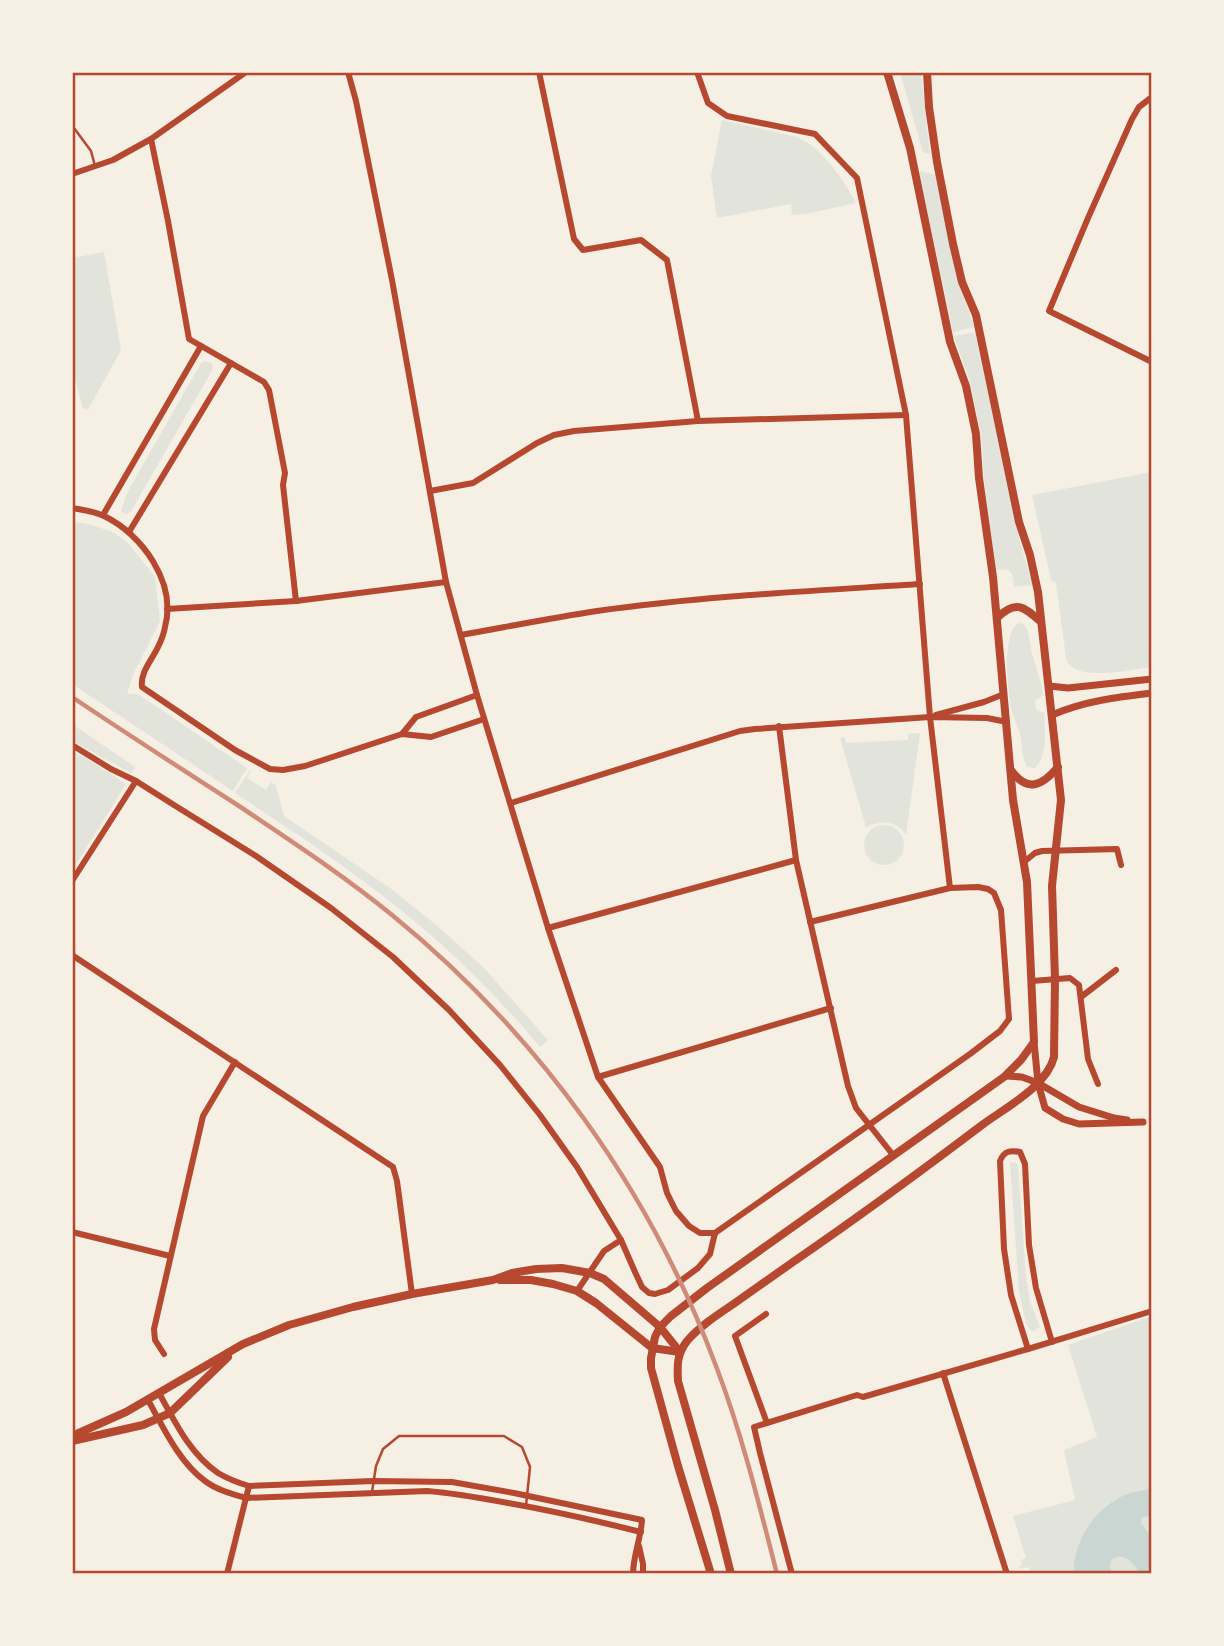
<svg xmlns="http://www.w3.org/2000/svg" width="1224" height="1646" font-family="Literata,serif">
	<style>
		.green { fill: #e2e4dc }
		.water { fill: #c9d6d2 }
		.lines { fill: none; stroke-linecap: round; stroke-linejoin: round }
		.service { stroke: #b5482f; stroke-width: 2.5 }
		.minor { stroke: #b5482f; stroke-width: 6 }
		.tertiary { stroke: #b5482f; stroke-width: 7 }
		.secondary { stroke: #b5482f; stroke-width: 8 }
		.rail { stroke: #cf8b77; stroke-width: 4.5 }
		.neatline { fill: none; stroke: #b5482f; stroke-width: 2.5 }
	</style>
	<rect width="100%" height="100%" fill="#f6efe4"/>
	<!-- green -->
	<g class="green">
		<path d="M900 72H921L930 154 924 153 922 149Z"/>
		<path d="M722 120 797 137C823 148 843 179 856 203L805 214 792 215 791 204 717 218 711 176Z"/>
		<path d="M921 171 936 175 956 275 974 327 953 332 919 173Z"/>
		<path d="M104 252 121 350 88 410 83 408 72 368V258Z"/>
		<path d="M975 332 1019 539 1033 585 1014 587C1013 572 1012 568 996 570L984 480 981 433 969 379 954 336Z"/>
		<path d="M204 361 212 363 213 369 131 511 127 514 123 513 121 511 127 493 201 363Z"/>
		<path d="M1152 472V667C1132 669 1073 684 1066 658L1056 583 1051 580 1032 495Z"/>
		<path d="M72 522 85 523 113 532 129 544 155 577 160 621 133 675 127 694H138L247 768 233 791 72 684Z"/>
		<path d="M1019 623 1024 624C1031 635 1029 645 1033 657 1037 670 1041 681 1043 695L1035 701 1036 709 1044 713C1045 730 1048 755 1035 768L1027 767C1021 757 1023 745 1020 734 1017 725 1013 717 1011 708 1008 690 1001 632 1019 623Z"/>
		<path d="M72 724 135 767 131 773 72 741Z"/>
		<path d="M920 733 906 835C897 820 881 820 866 827L840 738 845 737 846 743 908 740V734Z"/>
		<path d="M72 749 126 784 72 871Z"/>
		<path d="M250 770 251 771 247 778 266 790 271 782 276 786 284 816 390 888 435 924 484 968 548 1040 540 1047C503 1003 463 962 419 925 362 876 298 835 235 793Z"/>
		<circle cx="884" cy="845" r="20"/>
		<path d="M1010 1162 1016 1163 1018 1165 1026 1277 1030 1302 1040 1327 1034 1331 1030 1330 1026 1323 1019 1291Z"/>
		<path d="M1152 1316V1574H1032L1029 1567 1020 1569 1019 1566 1022 1565 1021 1560 1026 1558 1013 1516 1075 1500 1064 1450 1097 1437 1068 1345Z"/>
	</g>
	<!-- water -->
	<path class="water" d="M1152 1489V1516L1142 1517 1141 1523 1152 1537V1574H1140C1134 1564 1124 1550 1111 1560L1110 1567 1112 1574H1074C1072 1540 1098 1504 1130 1493 1137 1491 1145 1490 1152 1489Z"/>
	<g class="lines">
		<!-- service -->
		<g class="service">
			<path d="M72 120 74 128 91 151 95 166"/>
			<path d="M372 1492 376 1466 383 1449 399 1436H504L522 1447 530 1467 526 1506"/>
		</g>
		<!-- minor -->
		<g class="minor">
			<path d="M348 72 356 101 392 280 446 582 477 695 548 928 598 1077 660 1167 667 1193 676 1211 689 1226 700 1233H715"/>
			<path d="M539 72 574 239 583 250 641 240 667 260 698 421"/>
			<path d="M697 72 708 103 727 116 815 134 857 178 906 415 930 717 950 888"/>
			<path d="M1152 97 1139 107 1132 119 1088 218 1049 311 1152 362"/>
			<path d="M151 139 168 221 189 339 264 382 269 390 285 473 283 485 296 601"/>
			<path d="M72 174 113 160 151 139 246 72"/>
			<path d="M430 491 473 483 537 443 554 435 574 431 698 421 906 415"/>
			<path d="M72 508C82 510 94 511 104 516 142 534 177 583 165 627 164 633 161 641 158 647 152 660 140 672 142 687L235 750 270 769 283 770 305 766 402 734 431 737 484 719"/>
			<path d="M103 515 201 346"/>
			<path d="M129 532 231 363"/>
			<path d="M167 609 296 601 446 582"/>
			<path d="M461 635C506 627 551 618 597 611 704 596 812 591 920 584"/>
			<path d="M936 715 984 702 1004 694"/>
			<path d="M779 726 796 860 848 1086 856 1108 893 1155"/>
			<path d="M402 734 416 717 477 695"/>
			<path d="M72 745 111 769 136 781 174 805 256 856 331 908 393 957 449 1010 500 1065 540 1115 577 1167 621 1240 635 1272 642 1287 649 1293 655 1294 668 1290 698 1268 710 1254 715 1233 970 1054 1000 1031 1009 1019 1001 910 994 893 988 889 978 887 950 888 810 922"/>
			<path d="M511 803 740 731 755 729 930 717 987 718 1007 722"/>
			<path d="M1024 862 1035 853 1042 851 1117 849 1121 865"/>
			<path d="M72 881 136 781"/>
			<path d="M548 928 796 860"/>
			<path d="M72 955 393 1167 397 1181 412 1294"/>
			<path d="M1032 981 1070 978 1079 985 1088 1059 1098 1084"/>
			<path d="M1081 997 1116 970"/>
			<path d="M598 1077 831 1008"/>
			<path d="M72 1232 170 1256"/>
			<path d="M577 1291 604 1251 621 1240"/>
			<path d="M766 1314 735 1336 767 1423"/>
			<path d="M1028 1349 1011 1295 1004 1249 1000 1161C1004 1151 1010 1150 1020 1152L1025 1164 1029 1245 1036 1288 1052 1342"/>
			<path d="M164 1354 155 1340 154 1329 203 1116 235 1062"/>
			<path d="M943 1373 1007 1574"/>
			<path d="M159 1393C175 1422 190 1454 218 1473 228 1479 239 1483 249 1486L373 1481 452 1482 514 1493 642 1520C641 1538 633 1556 633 1574"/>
			<path d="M148 1400C163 1427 179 1462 205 1481 217 1490 232 1494 246 1498L427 1491C454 1493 481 1498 508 1503 553 1511 597 1521 641 1532"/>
			<path d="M639 1546 643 1564V1574"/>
			<path d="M227 1574 249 1486"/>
			<path d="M792 1574 760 1453 754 1427 857 1395 863 1397 1028 1349 1152 1311"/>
		</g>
		<!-- tertiary -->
		<g class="tertiary">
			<path d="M1049 686 1068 688 1152 679"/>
			<path d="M1052 715C1084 701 1118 697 1152 693"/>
			<path d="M1034 1042 1038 1083 1045 1108 1063 1119 1079 1124 1143 1122"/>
			<path d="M1006 1076 1022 1077 1038 1083 1079 1107 1114 1118 1127 1120"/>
		</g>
		<!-- secondary -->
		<g class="secondary">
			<path d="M997 618C1016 599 1024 607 1041 622"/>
			<path d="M1011 770C1027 793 1042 786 1058 767"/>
			<path d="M500 1280H531L553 1284 577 1291 596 1303 652 1348 680 1352"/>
			<path d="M72 1436 126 1412 243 1344 289 1325 353 1307 412 1294 493 1280 512 1273 536 1269 562 1268 590 1273 604 1279 660 1327 680 1352"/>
			<path d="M72 1441 143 1425 170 1413 228 1357"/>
			<path d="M711 1574 678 1466 651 1368V1358L655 1337 660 1327 671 1316 707 1288 1004 1077 1021 1060 1034 1042 1027 882 1013 800 993 577 979 478 976 434 966 386 950 342 910 148 887 72"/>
			<path d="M731 1574 715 1510 678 1381C677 1365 677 1354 687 1341 699 1327 717 1315 732 1305 753 1290 773 1276 793 1262 857 1218 920 1172 982 1125 1005 1108 1047 1086 1054 1057L1055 979 1052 886 1061 800 1038 592 1030 555 1019 522 976 315 962 282 953 244 937 162 929 107 927 72"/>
		</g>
		<!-- rail -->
		<path class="rail" d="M72 697C127 734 183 770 239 806 291 841 343 875 392 915 538 1034 650 1189 716 1366 742 1434 759 1504 777 1574"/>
	</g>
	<!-- border -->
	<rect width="1224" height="1646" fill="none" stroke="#f6efe4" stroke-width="147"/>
	<rect x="74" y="74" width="1076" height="1498" class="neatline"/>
</svg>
